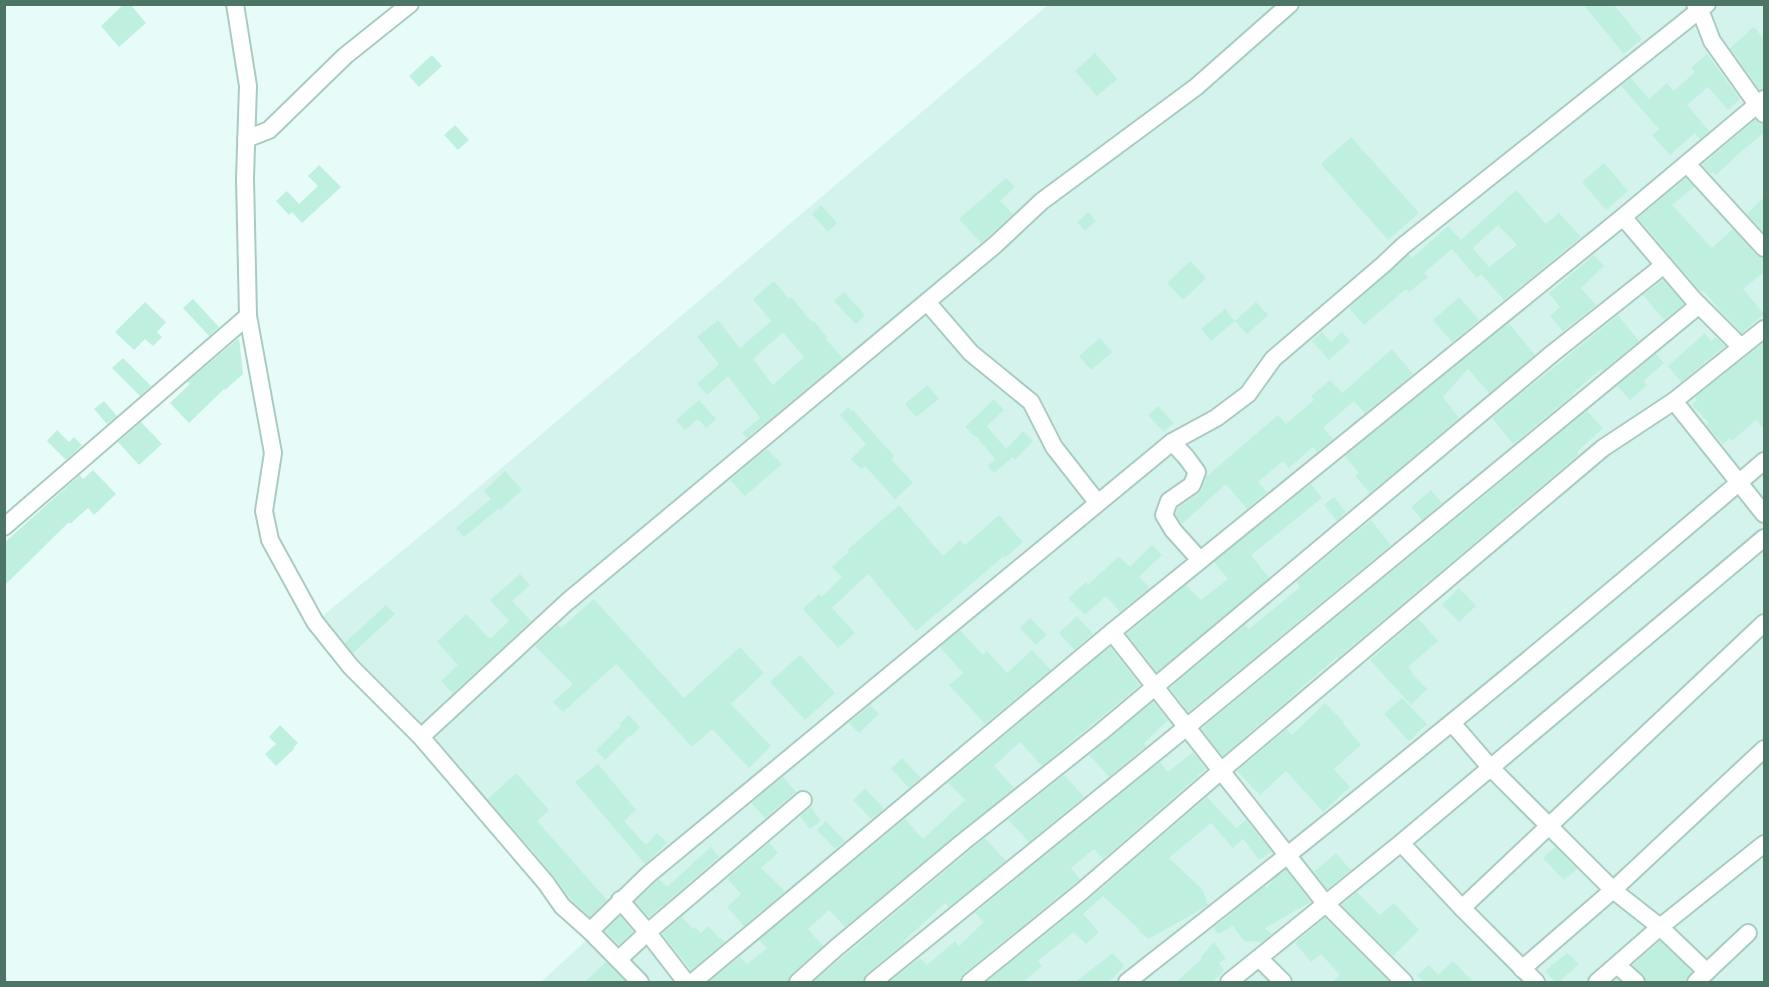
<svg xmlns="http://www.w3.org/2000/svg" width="1769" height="987" font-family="Manrope,sans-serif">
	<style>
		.residential { fill: #d5f3ed }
		.building { fill: #bff0df; fill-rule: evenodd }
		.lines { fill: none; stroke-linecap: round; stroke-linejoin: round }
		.minor-casing { stroke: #aacbc1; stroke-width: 20 }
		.minor { stroke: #fff; stroke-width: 16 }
	</style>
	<rect width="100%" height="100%" fill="#e7fcf9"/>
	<!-- residential -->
	<g class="residential">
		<path d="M1048 5H1764V982H648L613 948 315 622 452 510Z"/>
		<path d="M591 936 638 982H541Z"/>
	</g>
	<!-- building -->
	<g class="building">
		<path d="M124 4H130L146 23 119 47 101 26Z"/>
		<path d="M1583 4H1613L1642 39 1624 54Z"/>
		<path d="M1754 27 1764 39V89L1760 90 1730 48Z"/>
		<path d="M1095 53 1117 79 1097 96 1075 71Z"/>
		<path d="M1707 54 1740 99 1728 110 1708 87 1687 105 1709 131 1700 139 1695 133 1670 155 1652 135 1659 129 1621 86 1631 78 1649 99 1667 83 1674 91 1695 72 1691 68Z"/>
		<path d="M432 55 442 66 419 87 409 76Z"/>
		<path d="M1755 120 1759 123 1764 124V133L1744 149 1716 175 1713 172 1711 174 1702 165Z"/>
		<path d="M455 125 469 140 458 150 444 135Z"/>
		<path d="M1351 137 1419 213 1388 240 1321 164Z"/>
		<path d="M1604 163 1628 191 1606 210 1582 182Z"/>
		<path d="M319 165 341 187 302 223 292 212 289 215 276 201 287 191 299 204 318 186 308 176Z"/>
		<path d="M1006 178 1015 187 1000 201 1013 214 981 243 959 219Z"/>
		<path d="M1686 178 1694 187 1672 205 1712 248 1733 229 1756 255 1764 258V272L1743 289 1764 314 1742 333 1721 312 1704 291 1701 292 1638 218Z"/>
		<path d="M1516 190 1546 224 1559 213 1581 237 1504 300 1481 274 1477 278 1452 249 1424 273 1428 277 1409 292 1406 289 1364 325 1349 308 1409 254 1412 258 1448 226 1461 240ZM1498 225 1517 245 1489 267 1473 248Z"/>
		<path d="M1764 197V233L1747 214Z"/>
		<path d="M821 205 837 223 828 232 812 214Z"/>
		<path d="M1088 212 1096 221 1085 231 1077 222Z"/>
		<path d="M1594 255 1604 266 1581 288 1596 305 1563 331 1550 316 1560 307 1549 293Z"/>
		<path d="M1190 261 1206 278 1183 300 1167 283Z"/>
		<path d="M1663 280 1684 304 1664 320 1643 295Z"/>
		<path d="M774 281 789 299 791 297 812 322 814 321 827 337 825 338 843 358 747 438 742 433 760 418 728 376 707 395 697 384 719 364 697 337 718 320 740 348 771 321 753 299ZM783 332 804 357 773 385 753 359Z"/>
		<path d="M844 292 865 315 856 324 834 301Z"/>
		<path d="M1459 297 1479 320 1452 342 1433 320Z"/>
		<path d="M193 299 219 327 209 336 183 308Z"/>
		<path d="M145 302 166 322 157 332 162 337 153 346 145 339 134 350 115 332Z"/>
		<path d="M1256 302 1268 315 1247 334 1235 321Z"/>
		<path d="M1225 309 1235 321 1211 341 1201 329Z"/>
		<path d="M1618 315 1639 341 1603 371 1601 369 1572 394 1573 395 1513 444 1492 418Z"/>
		<path d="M1509 323 1535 355 1489 393 1468 369 1443 397 1459 418 1370 493 1355 476 1359 473 1345 456Z"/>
		<path d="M1322 332 1331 342 1342 332 1350 341 1329 360 1312 341Z"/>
		<path d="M1705 333 1711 341 1716 337 1725 346 1681 382 1668 366Z"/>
		<path d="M239 338 243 374 225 390 224 389 189 423 170 403 190 384 187 382Z"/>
		<path d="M1100 338 1112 352 1091 370 1079 356Z"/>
		<path d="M1762 344 1764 347V429L1756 420 1732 441 1730 438 1723 444 1706 425 1709 423 1692 405 1697 400 1695 397Z"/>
		<path d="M1392 349 1413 374 1365 413 1354 401 1323 428 1333 439 1317 452 1313 447 1289 468 1283 461 1258 482 1267 492 1247 509 1226 484 1182 524 1180 522 1176 514 1178 508 1198 494 1202 489 1206 477 1278 415 1286 424 1314 400 1311 396 1330 380 1342 393Z"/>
		<path d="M1656 354 1664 363 1644 381 1647 385 1630 400 1617 386Z"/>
		<path d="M123 358 151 386 140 396 112 368Z"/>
		<path d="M927 385 939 399 916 417 905 404Z"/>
		<path d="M994 399 1004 410 987 426 1006 449 1023 431 1033 441 1015 460 1013 457 994 473 988 466 995 459 976 436 975 437 965 427Z"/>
		<path d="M699 400 716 419 706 428 698 419 685 430 676 420Z"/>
		<path d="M104 401 117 416 107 424 94 409Z"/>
		<path d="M1158 406 1174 423 1164 432 1148 415Z"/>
		<path d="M848 407 852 411 853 410 894 456 891 459 913 483 895 499 865 466 861 469 851 459 866 444 840 415Z"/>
		<path d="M1587 411 1603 428 1577 452 1579 454 1434 577 1422 585 1423 586 1338 658 1337 657 1223 756 1201 729Z"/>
		<path d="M141 422 162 444 139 465 118 442Z"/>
		<path d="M57 430 69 442 74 437 82 445 66 460 47 441Z"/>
		<path d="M767 449 782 464 745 496 730 480Z"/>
		<path d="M93 470 116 494 94 515 88 508 70 524 69 522 4 586V543L80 475 83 479Z"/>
		<path d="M505 471 522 490 500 510 499 508 464 537 456 528 491 499 484 491Z"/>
		<path d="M1311 484 1322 498 1251 555 1269 578 1157 672 1127 634 1186 585 1201 600 1228 579 1214 562Z"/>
		<path d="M1431 490 1442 503 1422 520 1411 507Z"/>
		<path d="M1334 497 1346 512 1337 521 1324 505Z"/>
		<path d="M899 505 943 556 960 540 965 545 999 515 1023 542 1005 558 1004 556 916 631 868 574 832 608 855 633 838 648 803 609 819 594 822 597 842 577 832 567 849 552 847 550Z"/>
		<path d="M1371 520 1391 545 1188 712 1170 688 1245 625 1249 629 1300 587 1296 582Z"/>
		<path d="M1152 545 1162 555 1139 577 1150 588 1120 612 1106 596 1085 615 1068 598 1086 582 1088 585 1119 556 1130 567Z"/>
		<path d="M520 574 530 585 512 601 531 621 453 693 441 681 458 665 437 642 466 614 490 639 509 621 490 600Z"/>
		<path d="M1459 588 1476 606 1459 622 1442 605Z"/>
		<path d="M594 599 684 698 740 647 764 673 731 704 771 746 749 768 712 729 692 747 616 664 563 712 553 702 573 684 535 646 558 625 561 628Z"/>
		<path d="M386 605 395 614 353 653 345 643Z"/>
		<path d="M1077 616 1093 634 1074 650 1059 633Z"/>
		<path d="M1030 618 1047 635 1036 645 1020 628Z"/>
		<path d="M1418 618 1438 641 1408 667 1413 673 1412 674 1427 689 1411 705 1370 660Z"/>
		<path d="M960 630 983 655 987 651 1007 673 1032 650 1051 670 985 724 949 685 963 673 940 647Z"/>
		<path d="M1110 647 1140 685 1042 766 1020 742 994 766 1014 788 845 927 829 910 808 929 823 946 791 974 788 982H709L740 957 747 964 767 948 759 940 905 819 923 839 965 800 948 783Z"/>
		<path d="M800 655 835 693 805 720 770 682Z"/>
		<path d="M1402 698 1427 724 1409 741 1384 714Z"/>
		<path d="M1153 702 1168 720 1144 743 1146 746 1109 777 1089 755Z"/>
		<path d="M1325 703 1344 722 1343 723 1361 745 1334 769 1350 787 1323 812 1286 771 1260 795 1237 771 1287 729 1292 735Z"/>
		<path d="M870 705 879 714 859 733 849 723Z"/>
		<path d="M629 715 640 727 631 736 630 735 605 760 596 750 621 726 619 724Z"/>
		<path d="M280 725 298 743 293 748 294 749 276 766 265 754 276 744 269 737Z"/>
		<path d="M1193 752 1206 769 1103 859 1094 849 1071 868 1080 879 963 974 960 982H889L920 958 927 965 955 941 959 946 984 922 975 913 1160 762 1168 772Z"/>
		<path d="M902 758 921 778 909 788 891 768Z"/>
		<path d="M598 764 636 810 624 821 646 845 657 833 667 843 645 864 575 782Z"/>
		<path d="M516 773 549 810 537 821 607 900 590 917 570 899 554 876 488 799Z"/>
		<path d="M1064 775 1084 797 1029 842 1008 820Z"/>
		<path d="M783 777 796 792 765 818 751 803Z"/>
		<path d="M865 788 884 809 871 819 853 800Z"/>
		<path d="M1207 797 1236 828 1246 820 1272 852 1259 860 1243 839 1233 848 1211 823 1169 858 1203 890 1208 905 1202 909 1148 939 1139 931 1140 930 1103 896 1083 914 1099 932 1086 944 1074 932 1038 961 1042 966 1023 982H986L1088 900Z"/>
		<path d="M811 807 821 821 810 829 800 816Z"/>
		<path d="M826 821 845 841 835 849 817 830Z"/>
		<path d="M985 838 1006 861 949 907 945 903 904 941 905 942 866 974 863 982H813Z"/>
		<path d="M769 843 778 853 761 868 785 891 744 926 727 907 741 894 727 879Z"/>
		<path d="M711 847 719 857 649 917 635 902 659 879 667 887Z"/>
		<path d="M1555 847 1577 869 1564 880 1543 858Z"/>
		<path d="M1336 853 1351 870 1327 889 1314 872Z"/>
		<path d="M1286 870 1311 902 1265 928 1272 934 1262 942 1244 941 1233 926 1218 934 1213 928 1265 886 1267 888 1276 877Z"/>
		<path d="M1357 892 1380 915 1394 903 1419 930 1393 956 1341 905Z"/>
		<path d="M620 916 633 931 619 945 605 931Z"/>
		<path d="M682 917 693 929 695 927 701 933 708 926 719 938 720 937 725 942 691 970 662 934Z"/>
		<path d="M1325 918 1390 982H1332L1340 975 1321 954 1311 962 1295 943Z"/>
		<path d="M1660 941 1692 972 1686 978V982H1646L1643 975 1633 965Z"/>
		<path d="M1214 942 1226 959 1219 963 1224 970 1213 982H1176L1202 959 1200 958Z"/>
		<path d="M1113 953 1124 966 1109 982H1075Z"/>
		<path d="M1567 953 1579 964 1559 982H1555L1545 971Z"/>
		<path d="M1453 961 1473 982H1424L1417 975 1429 965 1438 975Z"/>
		<path d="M606 962 626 982H585Z"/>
	</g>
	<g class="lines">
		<!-- minor casing -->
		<g class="minor-casing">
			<g id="minor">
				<path d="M235 4 248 86 245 178 248 316 273 453 264 511 270 540 315 622 351 667 421 737 546 883 562 906 590 931"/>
				<path d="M1695 4 1700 10 1712 41 1764 114"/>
				<path d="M246 139 269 130 345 56 410 4"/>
				<path d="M1687 164 1764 248"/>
				<path d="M1623 217 1693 299 1741 347"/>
				<path d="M927 302 971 353 1031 402 1054 447 1097 502"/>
				<path d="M1674 401 1764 514"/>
				<path d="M1172 442 1186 457 1197 472 1192 485 1169 501 1164 515 1173 530 1200 560"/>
				<path d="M4 527 248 316"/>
				<path d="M1112 632 1325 903 1404 982"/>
				<path d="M1452 723 1490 767 1613 890 1660 927 1707 972"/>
				<path d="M421 737 567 602 995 245 1042 201 1196 87 1290 4"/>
				<path d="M1401 843 1462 908 1536 982"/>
				<path d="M620 900 645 929 686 982"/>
				<path d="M1462 908 1764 623"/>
				<path d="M1259 958 1283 982"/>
				<path d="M619 959 648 932 803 800"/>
				<path d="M1617 965 1636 982"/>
				<path d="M1522 969 1613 890 1764 749"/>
				<path d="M640 982 590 931 649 874 1172 442 1216 418 1248 394 1273 359 1384 264 1403 246 1707 4"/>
				<path d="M693 982 1112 632 1623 217 1764 99"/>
				<path d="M798 982 836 948 963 842 1101 732 1553 353 1664 265"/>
				<path d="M873 982 1188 726 1699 305"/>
				<path d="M970 982 1081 892 1222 770 1603 448 1674 401 1764 329"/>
				<path d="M1127 982C1343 813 1556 640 1764 461"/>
				<path d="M1229 982 1401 843 1764 538"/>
				<path d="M1597 982 1660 927 1764 844"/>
				<path d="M1696 982 1748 933"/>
			</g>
		</g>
		<!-- minor -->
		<use href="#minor" class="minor"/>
	</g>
	<!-- border -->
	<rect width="1769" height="987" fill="none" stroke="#4c7565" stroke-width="12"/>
</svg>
